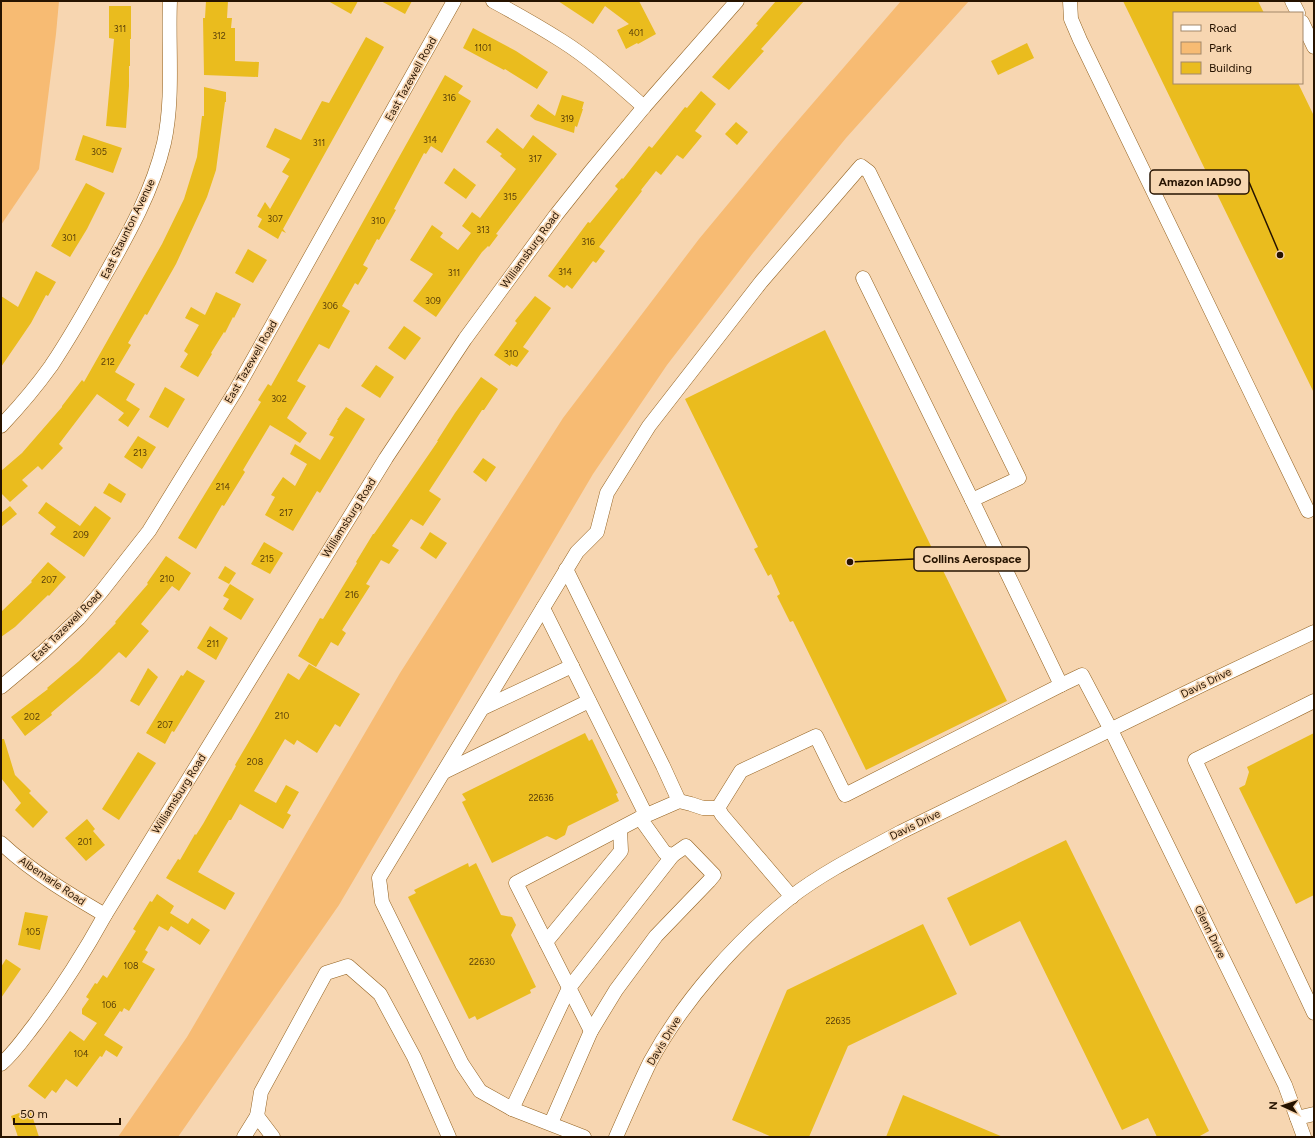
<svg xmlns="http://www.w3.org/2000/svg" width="1315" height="1138" font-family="Figtree,sans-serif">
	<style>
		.green { fill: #f7bb73 }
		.building { fill: #eabc1e }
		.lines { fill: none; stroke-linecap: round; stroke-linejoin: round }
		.minor-casing { stroke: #936220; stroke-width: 15 }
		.minor { stroke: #fff; stroke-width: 14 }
		.labels { text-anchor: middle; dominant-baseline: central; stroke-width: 3.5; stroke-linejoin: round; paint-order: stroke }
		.number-label { font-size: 9px; fill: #573d08 }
		.street-label { font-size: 11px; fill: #261300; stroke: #f7d6b1 }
		.leader { fill: none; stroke: #261300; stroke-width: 1.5 }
		.callout-dot { fill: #261300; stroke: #f7d6b1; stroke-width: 1.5 }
		.callout { fill: #f7d6b1; stroke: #261300; stroke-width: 1.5 }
		.callout-label { font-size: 12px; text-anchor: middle; font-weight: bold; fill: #261300 }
	</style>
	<rect width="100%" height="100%" fill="#f7d6b1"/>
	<!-- green -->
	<g class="green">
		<path d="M1 1H59L56 34 39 169 1 225Z"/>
		<path d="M901 1H969L846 138 753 253 667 365 593 474 339 905 178 1137H118L187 1037 400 673 563 418 699 239 782 139Z"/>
	</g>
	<!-- building -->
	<g class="building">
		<path d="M206 1H228L227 18H232L231 28H235V61L259 62 258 77 204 75 203 18H205Z"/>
		<path d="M328 1H358L351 14Z"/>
		<path d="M381 1H412L405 14Z"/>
		<path d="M558 1H639L656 34 638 44 637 43 626 49 617 30 629 24 605 6 593 24Z"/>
		<path d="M776 1H804L761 49 764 51 729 90 712 77 758 25 756 24Z"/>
		<path d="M1123 1H1258L1264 13H1174V83H1298L1314 116V393Z"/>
		<path d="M109 6H131V39H130V66H129V86L126 128 106 126 114 39 109 38Z"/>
		<path d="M473 28 516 51 548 72 537 89 505 69 504 70 463 48Z"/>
		<path d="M366 37 384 47 283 229 286 233 282 231 278 239 258 227 262 219 257 216 265 202 270 209 289 176 282 172 290 159 266 147 275 128 301 140 322 101 329 103Z"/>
		<path d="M1027 43 1034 58 998 75 991 61Z"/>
		<path d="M445 75 463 86 458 93 471 101 442 153 431 146 426 154 424 153 394 209 396 210 379 240 377 239 363 265 368 268 358 285 355 283 342 306 350 311 329 349 319 344 297 381 306 386 287 418 307 433 300 443 270 425 243 470 245 472 224 506 222 505 196 549 178 538 261 402 258 400 268 384 271 386 284 363Z"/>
		<path d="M204 87 226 92V102H225L216 170 207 197 176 264 147 315 145 314 128 343 131 345 115 372 135 384 126 400 140 409 128 427 118 420 124 413 97 394 59 444 63 448 42 470 38 466 22 480 28 486 10 502 1 493V471L22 453 62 407V406L82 380 84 382 162 244 184 199 197 157 202 116H204Z"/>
		<path d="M701 91 716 104 695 131 702 136 683 159 677 155 661 175 656 171 641 190 642 191 599 247 605 251 596 263 593 261 572 289 567 285 564 288 548 276 588 222 590 223 618 189 615 186 622 178 623 179 649 146 652 148 685 107 687 108Z"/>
		<path d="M562 95 584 102 582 109H583L577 127 575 126 574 133 535 120 530 116 538 104 555 116Z"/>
		<path d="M736 122 748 132 737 145 725 134Z"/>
		<path d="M497 128 523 149 533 135 557 154 496 234 498 235 489 247 488 246 482 252 436 317 413 301 433 274 410 260 432 225 443 233 440 237 458 250 471 233 462 226 472 212 480 218 516 169 500 156 502 154 486 142Z"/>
		<path d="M83 135 122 148 113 173 75 160Z"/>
		<path d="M454 168 476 185 466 199 444 183Z"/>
		<path d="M86 183 105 193 87 229 70 257 51 246Z"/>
		<path d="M248 249 267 260 253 283 235 273Z"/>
		<path d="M36 271 56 282 48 296 46 295 31 323 1 367V296L18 307Z"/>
		<path d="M216 292 241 304 234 318 233 317 225 333 224 332 211 353 212 354 198 377 180 367 188 354 184 351 199 325 185 318 191 307 205 315Z"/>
		<path d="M535 296 551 308 523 347 529 351 517 367 511 364 510 366 494 355 517 323 515 321Z"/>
		<path d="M404 326 421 338 405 360 388 348Z"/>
		<path d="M825 330 1007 701 866 770 793 621 790 622 777 596 780 594 771 574 768 576 754 549 758 547 685 399Z"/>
		<path d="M376 365 394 377 380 398 361 386Z"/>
		<path d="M481 377 498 389 484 410H482L429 491 441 499 423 526 411 519 392 546 399 550 389 564 381 560 366 584 370 586 342 630 346 633 338 646 331 642 316 667 298 656 320 618 323 619 357 563 356 562 373 534H374L438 441H437L455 413Z"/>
		<path d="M165 387 185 399 168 428 149 417Z"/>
		<path d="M346 407 365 419 320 493 317 491 293 531 265 515 275 497 271 495 283 477 295 486 307 464 290 454 295 444 320 460 334 437 329 435 338 420H337Z"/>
		<path d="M138 436 156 447 142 469 124 457Z"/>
		<path d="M483 458 496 467 486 482 473 472Z"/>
		<path d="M109 483 126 494 121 503 103 493Z"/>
		<path d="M46 502 80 526 95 506 111 518 84 557 50 534 56 527 38 513Z"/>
		<path d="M10 506 17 514 1 527V513Z"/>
		<path d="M430 532 447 543 436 559 420 548Z"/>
		<path d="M264 542 283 553 270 574 251 564Z"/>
		<path d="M166 556 191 573 179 591 172 586 141 624 149 631 126 658 119 652 98 673 51 713 52 715 25 736 11 717 48 689 47 688 79 661 116 623 115 622 148 584 147 583Z"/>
		<path d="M48 562 66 577 49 596 48 595 15 627 1 637V612L32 582 31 581Z"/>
		<path d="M225 566 236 573 229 584 218 578Z"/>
		<path d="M230 584 254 599 241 620 223 609 229 599 223 596Z"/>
		<path d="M210 626 228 638 216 660 197 648Z"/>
		<path d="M309 664 360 694 340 727 335 724 317 753 297 740 294 745 285 739 254 791 276 803 286 785 299 792 287 813 291 815 283 829 240 804 231 820H229L198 872 235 893 225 910 166 878 178 859 180 860 195 834 196 835 203 824 236 766 235 765 258 726 288 673 299 680Z"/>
		<path d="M148 668 158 677 139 706 130 701Z"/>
		<path d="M187 670 205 681 174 732 172 731 165 744 146 733 181 675 183 676Z"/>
		<path d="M585 733 589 741 592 739 618 793 616 794 619 801 568 826 565 835 556 840 547 836 492 863 462 802 466 800 462 794Z"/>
		<path d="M1314 733V895L1296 904 1239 788 1245 785 1249 772 1247 767Z"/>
		<path d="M1 739H4L15 775 31 791 29 793 48 812 33 828 15 810 21 803 1 778Z"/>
		<path d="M138 752 156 763 119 820 102 809Z"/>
		<path d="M87 819 95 829 93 831 105 845 86 861 65 838Z"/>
		<path d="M1066 840 1209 1131 1198 1137H1157L1148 1118 1122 1130 1020 921 970 946 947 898Z"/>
		<path d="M468 863 469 867 476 863 501 915 512 917 516 925 511 935 536 987 530 990 531 993 477 1020 475 1016 469 1019 408 897 416 893 414 890Z"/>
		<path d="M157 894 174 906 170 913 188 924 192 918 210 930 200 945 171 926 168 931 159 926 145 950 148 952 142 962 155 969 129 1011 124 1008 122 1012 120 1011 104 1035 123 1047 117 1057 106 1050 102 1057 100 1056 77 1087 66 1079 56 1093 52 1090 45 1099 28 1086 70 1031 84 1041 97 1023 82 1014V1009L89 999 86 997 95 983 97 984 103 975 107 978 136 931 133 929 150 901 152 902Z"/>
		<path d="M25 912 48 916 40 950 18 945Z"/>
		<path d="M923 924 957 994 848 1046 809 1137H772L732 1120 787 990Z"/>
		<path d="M6 959 21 969 1 998V967Z"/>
		<path d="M903 1095 1003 1137H886Z"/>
		<path d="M30 1109 39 1137H18L11 1116Z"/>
	</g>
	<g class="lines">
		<!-- minor casing -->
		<g class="minor-casing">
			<g id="minor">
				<path d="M493 1C517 14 540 27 562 41 592 60 618 84 644 107"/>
				<path d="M1070 1 1071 19 1080 40 1308 511"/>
				<path d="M1292 1 1298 13"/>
				<path d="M1302 22 1314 47"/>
				<path d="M863 278 972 500"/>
				<path d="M1 426C19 407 36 387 51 366 71 336 88 306 105 275 129 233 153 190 164 143 174 97 168 48 170 1"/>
				<path d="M566 569 663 766 679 801"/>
				<path d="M543 608 646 815"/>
				<path d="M1 687 44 651 79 618 102 591 149 531 236 390 454 1"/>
				<path d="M1314 701 1195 760 1314 1013"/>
				<path d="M483 708 572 666"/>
				<path d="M444 772 589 701"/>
				<path d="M718 808 741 771 816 736 845 795 1061 685"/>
				<path d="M1 843C32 872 69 894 105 915"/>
				<path d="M546 942 621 851 620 829"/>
				<path d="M591 1031 516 883 640 818"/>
				<path d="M1 1064C15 1052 24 1038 35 1024 61 989 84 953 105 915L386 458 465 339 556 215 591 171 644 107 737 1"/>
				<path d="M512 1109 569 988 673 855"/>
				<path d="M257 1116 261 1092 326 973 348 966 380 994 414 1057 449 1137"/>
				<path d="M1297 1118 1314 1114"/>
				<path d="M551 1123 591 1031 616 990 656 936 709 881 714 875 686 846 673 855 665 853 640 818 679 801 691 804 703 808H718L722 815 792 897"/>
				<path d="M244 1137 257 1116 273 1137"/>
				<path d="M584 1137 512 1109 480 1091 462 1064 382 902 379 878 577 552 597 532 607 493 649 426 761 282 861 166 869 172 1019 478 972 500 1061 685 1082 675 1111 730 1285 1085 1304 1137"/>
				<path d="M616 1137C627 1112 638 1087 650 1062 683 1001 737 940 791 897 825 871 864 852 901 832L1204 684 1314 632"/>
			</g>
		</g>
		<!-- minor -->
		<use href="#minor" class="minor"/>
	</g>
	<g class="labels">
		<!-- number labels -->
		<g class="number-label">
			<text x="120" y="28">311</text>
			<text x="636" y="32">401</text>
			<text x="219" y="35">312</text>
			<text x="483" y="47">1101</text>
			<text x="449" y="97">316</text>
			<text x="567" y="118">319</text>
			<text x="430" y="139">314</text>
			<text x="319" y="142">311</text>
			<text x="99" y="151">305</text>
			<text x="535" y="158">317</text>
			<text x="510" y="196">315</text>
			<text x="275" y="218">307</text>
			<text x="378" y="220">310</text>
			<text x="483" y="229">313</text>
			<text x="69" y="237">301</text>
			<text x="588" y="241">316</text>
			<text x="565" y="271">314</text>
			<text x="454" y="272">311</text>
			<text x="433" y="300">309</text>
			<text x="330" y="305">306</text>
			<text x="511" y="353">310</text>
			<text x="108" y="361">212</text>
			<text x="279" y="398">302</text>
			<text x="140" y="452">213</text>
			<text x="223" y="486">214</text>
			<text x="286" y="512">217</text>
			<text x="81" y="534">209</text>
			<text x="267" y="558">215</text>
			<text x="167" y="578">210</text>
			<text x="49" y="579">207</text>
			<text x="352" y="594">216</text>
			<text x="213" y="643">211</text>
			<text x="282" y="715">210</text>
			<text x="32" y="716">202</text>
			<text x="165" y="724">207</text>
			<text x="255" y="761">208</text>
			<text x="541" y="797">22636</text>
			<text x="85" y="841">201</text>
			<text x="33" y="931">105</text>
			<text x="482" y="961">22630</text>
			<text x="131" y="965">108</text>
			<text x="109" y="1004">106</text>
			<text x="838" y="1020">22635</text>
			<text x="81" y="1053">104</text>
		</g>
		<!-- street labels -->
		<g class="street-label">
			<text transform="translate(411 79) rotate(-61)">East Tazewell Road</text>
			<text transform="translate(128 229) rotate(-64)">East Staunton Avenue</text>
			<text transform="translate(530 250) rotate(-54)">Williamsburg Road</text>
			<text transform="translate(251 362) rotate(-60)">East Tazewell Road</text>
			<text transform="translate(349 518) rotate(-58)">Williamsburg Road</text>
			<text transform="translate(67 626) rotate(-45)">East Tazewell Road</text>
			<text transform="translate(1206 683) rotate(-26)">Davis Drive</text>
			<text transform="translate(179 794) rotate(-58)">Williamsburg Road</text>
			<text transform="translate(915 825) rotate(-26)">Davis Drive</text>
			<text transform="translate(52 881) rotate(34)">Albemarle Road</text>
			<text transform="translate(1210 932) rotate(64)">Glenn Drive</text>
			<text transform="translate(664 1041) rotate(-59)">Davis Drive</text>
		</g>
	</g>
	<!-- callouts -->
	<path class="leader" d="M1280 255L1249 182M850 562L914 559"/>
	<g class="callout-dot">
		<circle cx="1280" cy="255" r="4"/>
		<circle cx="850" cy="562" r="4"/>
	</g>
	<g class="callout">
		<rect x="1150" y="170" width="99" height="24" rx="4"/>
		<rect x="914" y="547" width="115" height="24" rx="4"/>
	</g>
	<g class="callout-label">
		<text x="1200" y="186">Amazon IAD90</text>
		<text x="972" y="563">Collins Aerospace</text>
	</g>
	<!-- border -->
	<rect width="1315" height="1138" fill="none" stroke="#261300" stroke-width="4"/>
	<!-- legend -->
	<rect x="1173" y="12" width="130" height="72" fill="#f7d6b1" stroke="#a3886a"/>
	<rect x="1181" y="25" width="20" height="6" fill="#ffffff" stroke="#a3886a"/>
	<text x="1209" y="32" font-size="12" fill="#261300">Road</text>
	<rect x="1181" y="42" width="20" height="12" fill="#f7bb73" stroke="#a3886a"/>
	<text x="1209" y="52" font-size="12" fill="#261300">Park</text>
	<rect x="1181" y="62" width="20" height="12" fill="#eabc1e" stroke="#a3886a"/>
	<text x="1209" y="72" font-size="12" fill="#261300">Building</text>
	<!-- north arrow -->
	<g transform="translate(1283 1106) rotate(273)" stroke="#f7d6b1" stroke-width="3" paint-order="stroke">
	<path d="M0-3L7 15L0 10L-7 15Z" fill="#261300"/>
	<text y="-6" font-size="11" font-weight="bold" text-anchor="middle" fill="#261300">N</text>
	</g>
	<!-- scale -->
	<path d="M14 1118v6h106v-6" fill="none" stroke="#261300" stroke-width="2"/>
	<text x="20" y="1118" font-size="12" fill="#261300" stroke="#f7d6b1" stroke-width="3" paint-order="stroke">50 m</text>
</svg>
